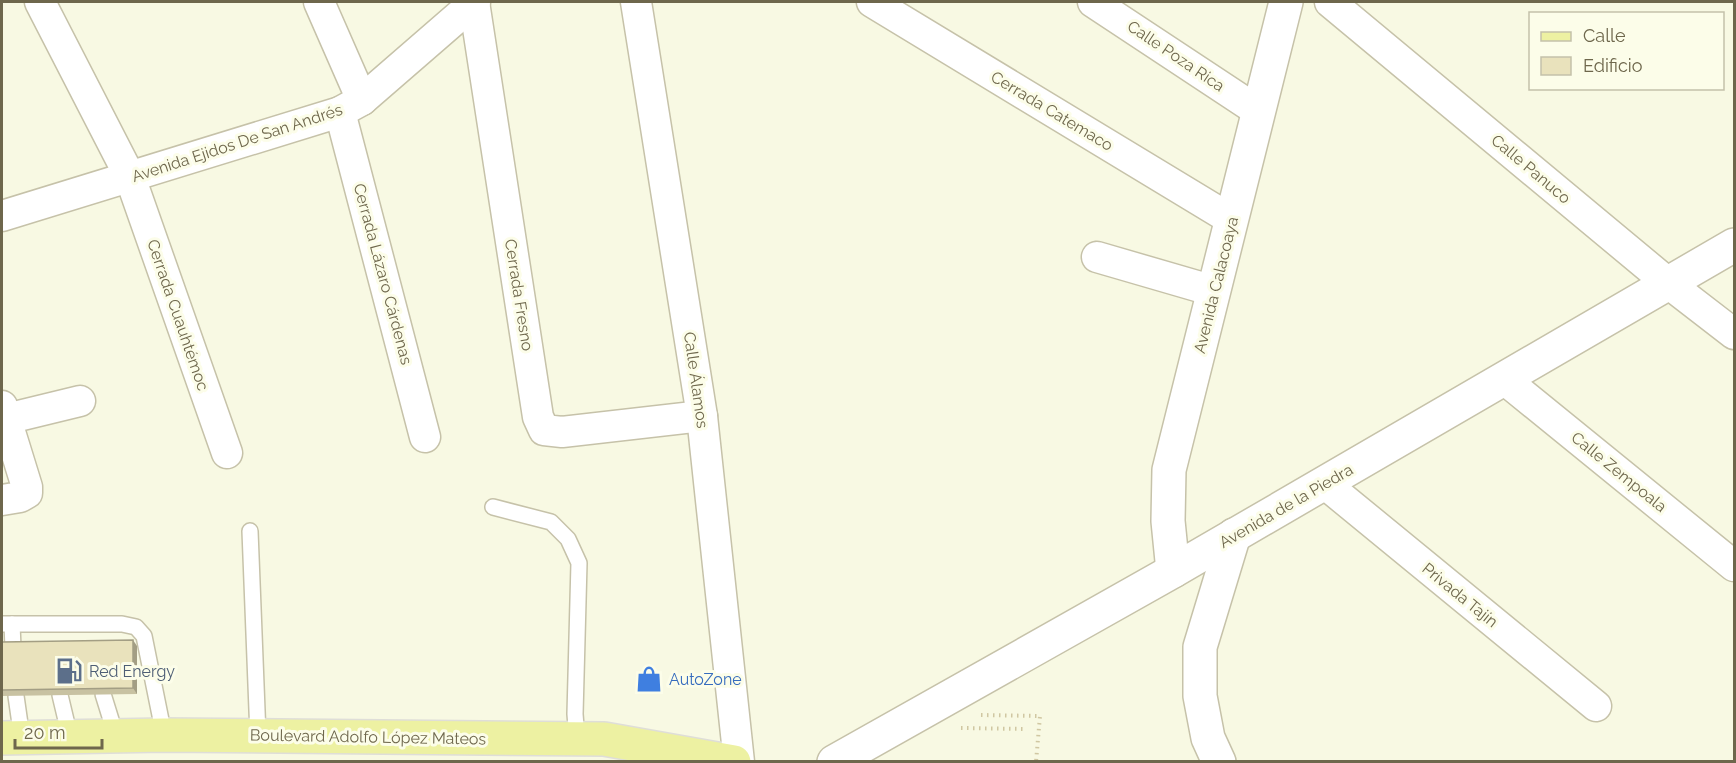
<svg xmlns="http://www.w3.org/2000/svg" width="1736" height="763" font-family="Raleway,sans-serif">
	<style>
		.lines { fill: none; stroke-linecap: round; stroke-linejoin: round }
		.service-casing { stroke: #c6c2a9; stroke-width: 18 }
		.minor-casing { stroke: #c6c2a9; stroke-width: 33 }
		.tertiary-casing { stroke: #c6c2a9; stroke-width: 36 }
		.primary-casing { stroke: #dfded8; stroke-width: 36 }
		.path { stroke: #d0c7a2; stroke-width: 4; stroke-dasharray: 1.5 4.5; stroke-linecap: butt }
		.service { stroke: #fff; stroke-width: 15 }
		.minor { stroke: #fff; stroke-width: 30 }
		.tertiary { stroke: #fff; stroke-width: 33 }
		.primary { stroke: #edf1a2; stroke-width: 33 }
		.wall { fill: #c8c2a2 }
		.shaded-wall { fill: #a39e84 }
		.building { fill: #e9e2bc; stroke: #a39e84; stroke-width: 1.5 }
		.labels { text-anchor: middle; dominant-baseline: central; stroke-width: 6; stroke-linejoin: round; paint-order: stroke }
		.street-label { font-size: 16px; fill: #6e674c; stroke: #fcfde9 }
		.service-label { font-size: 16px; fill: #4e5e75; stroke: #fcfde9; text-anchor: start }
		.shop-label { font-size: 16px; fill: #366cbe; stroke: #fcfde9; text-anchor: start }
	</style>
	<rect width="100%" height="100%" fill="#f8f9e3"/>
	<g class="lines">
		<!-- service casing -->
		<g class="service-casing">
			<g id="service">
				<path d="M493 507 551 522 568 539 579 563 575 714 577 739"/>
				<path d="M250 531 258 736"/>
				<path d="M2 624H122L136 627 144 636 164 735"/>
				<path d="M12 624 13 648"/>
				<path d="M103 694 116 736"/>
				<path d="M60 695 70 737"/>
				<path d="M16 696 22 738"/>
			</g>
		</g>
		<!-- minor casing -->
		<g class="minor-casing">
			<g id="minor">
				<path d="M40 2 130 177 227 453"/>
				<path d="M319 2 362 100"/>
				<path d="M474 2 538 417 544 430 562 432 702 416"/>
				<path d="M636 2 702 416 739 762"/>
				<path d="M872 2 1232 220"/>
				<path d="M1093 2 1258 111"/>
				<path d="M1330 2 1668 283 1734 334"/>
				<path d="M340 112 425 437"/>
				<path d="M2 216 340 112 362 100 475 2"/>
				<path d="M1097 257 1214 291"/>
				<path d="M1504 379 1734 566"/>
				<path d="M2 406 27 487V493L20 497 2 500"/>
				<path d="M6 419 80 401"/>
				<path d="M1324 483 1596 706"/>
			</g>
		</g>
		<!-- tertiary casing -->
		<g class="tertiary-casing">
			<g id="tertiary">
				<path d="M1173 571 1168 521 1169 470 1286 2"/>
				<path d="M834 762 1173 571 1734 245"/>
				<path d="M1219 762 1208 738 1200 696V647L1234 535"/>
			</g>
		</g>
		<!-- primary casing -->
		<g class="primary-casing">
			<path id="primary" d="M2 738 164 735 604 739 734 762"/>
		</g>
		<!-- path -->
		<g class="path">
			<path d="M981 715 1040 716 1036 762"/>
			<path d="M961 728 1025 729"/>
		</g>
		<!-- service -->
		<use href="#service" class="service"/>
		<!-- minor -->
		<use href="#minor" class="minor"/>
		<!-- tertiary -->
		<use href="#tertiary" class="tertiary"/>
		<!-- primary -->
		<use href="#primary" class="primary"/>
	</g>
	<!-- wall -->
	<path class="wall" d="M2 642 137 646V694L2 696Z"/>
	<!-- shaded-wall -->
	<path class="shaded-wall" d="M133 640 137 646V694L133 688Z"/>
	<!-- building -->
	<path class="building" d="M133 640V688L2 690V642Z"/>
	<!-- icons -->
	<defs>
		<g id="fuel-bare" transform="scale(2.07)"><path d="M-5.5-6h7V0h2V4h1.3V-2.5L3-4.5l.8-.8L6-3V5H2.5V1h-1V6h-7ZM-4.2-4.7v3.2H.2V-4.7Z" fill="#5c6f8a" stroke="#fcfde9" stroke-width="2.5" paint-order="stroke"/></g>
		<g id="shop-bare" transform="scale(2.07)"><path d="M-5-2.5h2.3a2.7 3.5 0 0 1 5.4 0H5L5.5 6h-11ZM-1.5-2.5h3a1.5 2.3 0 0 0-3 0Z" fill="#3f7fe0" stroke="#fcfde9" stroke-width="2.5" paint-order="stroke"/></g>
	</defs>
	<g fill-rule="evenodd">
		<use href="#fuel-bare" x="69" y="671"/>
		<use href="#shop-bare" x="649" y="679"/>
	</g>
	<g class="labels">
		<!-- street labels -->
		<g class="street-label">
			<text transform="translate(1176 56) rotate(34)">Calle Poza Rica</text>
			<text transform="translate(1052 111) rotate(31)">Cerrada Catemaco</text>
			<text transform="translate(237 143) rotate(-18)">Avenida Ejidos De San Andrés</text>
			<text transform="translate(1531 169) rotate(40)">Calle Panuco</text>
			<text transform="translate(383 274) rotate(75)">Cerrada Lázaro Cárdenas</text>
			<text transform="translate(1216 285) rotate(-76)">Avenida Calacoaya</text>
			<text transform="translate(519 295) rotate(81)">Cerrada Fresno</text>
			<text transform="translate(178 315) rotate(71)">Cerrada Cuauhtémoc</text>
			<text transform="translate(696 380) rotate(82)">Calle Álamos</text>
			<text transform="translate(1619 472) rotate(39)">Calle Zempoala</text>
			<text transform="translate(1286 506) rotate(-30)">Avenida de la Piedra</text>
			<text transform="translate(1460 595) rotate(39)">Privada Tajín</text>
			<text transform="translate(368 737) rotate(1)">Boulevard Adolfo López Mateos</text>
		</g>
		<!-- service labels -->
		<g class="service-label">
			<text x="89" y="671">Red Energy</text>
		</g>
		<!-- shop labels -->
		<g class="shop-label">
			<text x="669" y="679">AutoZone</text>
		</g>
	</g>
	<!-- border -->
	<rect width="1736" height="763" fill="none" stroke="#6e674c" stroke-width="6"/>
	<!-- legend -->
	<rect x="1529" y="12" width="195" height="78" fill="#fcfde9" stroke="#c3c1aa" stroke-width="1.5"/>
	<rect x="1541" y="32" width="30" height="9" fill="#edf1a2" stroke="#c3c1aa" stroke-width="1.5"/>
	<text x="1583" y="42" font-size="18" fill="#6e674c">Calle</text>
	<rect x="1541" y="57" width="30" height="18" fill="#e9e2bc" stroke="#c3c1aa" stroke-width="1.5"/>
	<text x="1583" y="72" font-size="18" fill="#6e674c">Edificio</text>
	<!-- scale -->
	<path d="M15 739v9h87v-9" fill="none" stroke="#6e674c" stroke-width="3"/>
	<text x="24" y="739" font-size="18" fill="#6e674c" stroke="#fcfde9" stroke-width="4.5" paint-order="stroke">20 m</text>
</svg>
